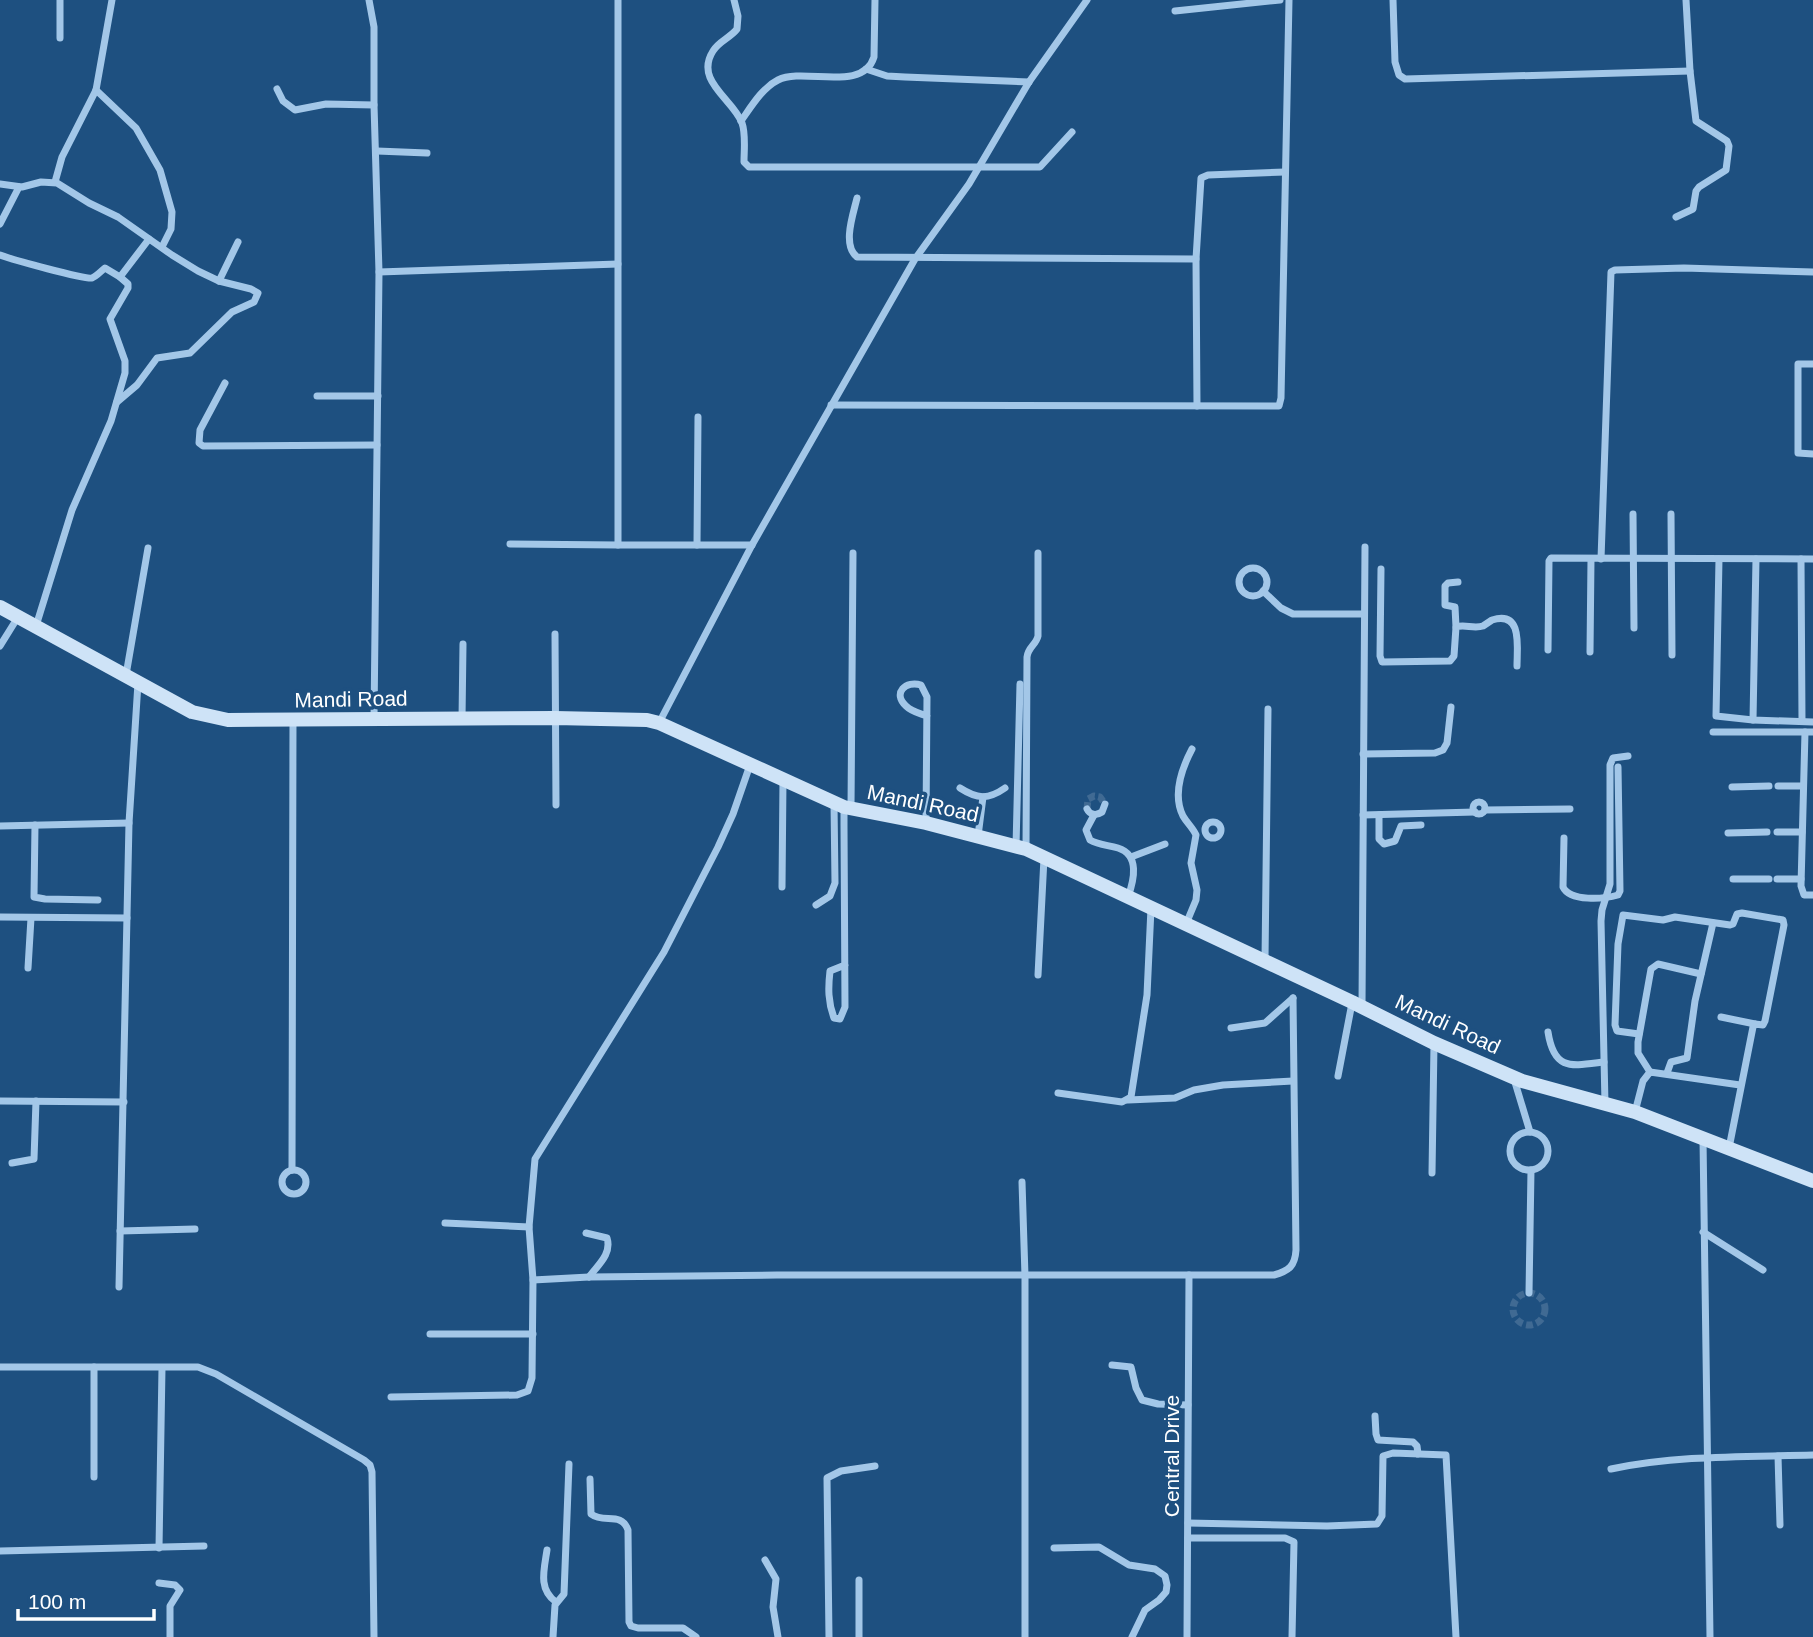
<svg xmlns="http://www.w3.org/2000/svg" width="1813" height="1637" font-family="Helvetica,sans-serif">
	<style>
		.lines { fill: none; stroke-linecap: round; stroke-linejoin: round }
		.street-tunnel { stroke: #406a93; stroke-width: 7; stroke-dasharray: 7 3.5; stroke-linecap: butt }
		.street { stroke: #a3c7e8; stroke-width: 7 }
		.secondary { stroke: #cee3f7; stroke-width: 14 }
		.labels { text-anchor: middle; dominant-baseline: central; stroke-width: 7; stroke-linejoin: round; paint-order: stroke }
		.street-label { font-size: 21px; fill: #fff; stroke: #1e5080 }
	</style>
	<rect width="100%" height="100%" fill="#1e5080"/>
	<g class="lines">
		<!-- street-tunnel -->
		<g class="street-tunnel">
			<path d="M1087 809 1088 799 1094 796 1100 797 1105 804"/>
			<circle cx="1529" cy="1309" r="16"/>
		</g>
		<!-- street -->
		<g class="street">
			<path d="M60 0V38"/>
			<path d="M369 0 374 27V105L379 272 374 719"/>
			<path d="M618 0V545H752"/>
			<path d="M734 0 738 16 737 29C730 38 719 41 713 51 694 81 733 99 742 123 746 134 744 150 744 162L749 167H1040L1072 132"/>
			<path d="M1393 0 1395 62 1399 75 1405 79 1690 71"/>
			<path d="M1175 11 1280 0"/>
			<path d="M866 69 887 76 905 77 1029 82"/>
			<path d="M277 89 283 101 295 110 326 104 374 105"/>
			<path d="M96 90 136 128 160 170 172 212 171 229 162 247"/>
			<path d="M741 121C751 107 762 88 778 80 804 67 863 93 874 57L875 0"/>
			<path d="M377 151 427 153"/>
			<path d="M55 182 62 157 96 90 112 0"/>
			<path d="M0 184 22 187 41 182 57 183 89 203 118 217 172 255 198 271 219 281 251 289 258 293 254 302 232 312 190 353 157 358 137 385 117 402"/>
			<path d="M857 198C853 215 842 245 857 257L1196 259"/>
			<path d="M1676 217 1693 209 1696 191 1699 187 1726 170 1729 146 1727 141 1696 121 1690 71 1686 0"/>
			<path d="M0 224 19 187"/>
			<path d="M0 255C10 259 86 280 92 278 97 276 101 271 105 268L120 277"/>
			<path d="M379 272 618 264"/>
			<path d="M219 281 238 242"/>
			<path d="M1813 364H1798V453L1813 454"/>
			<path d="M225 383 200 430 199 443 203 446 377 445"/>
			<path d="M317 396H378"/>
			<path d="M831 405 1279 406 1281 398 1289 0"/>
			<path d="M1197 406 1196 259 1201 178 1208 175 1285 172"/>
			<path d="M1633 514 1634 628"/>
			<path d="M1671 514 1672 655"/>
			<path d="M510 544 618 545"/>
			<path d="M697 545 698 417"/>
			<path d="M1601 559 1611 272 1615 270 1684 268 1813 272"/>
			<path d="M1719 559 1716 716 1753 720 1813 722"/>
			<path d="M1801 559 1802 721"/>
			<circle cx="1253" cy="582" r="14"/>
			<path d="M1381 569 1380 656 1382 662 1450 661 1454 656 1456 627C1464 624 1474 629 1483 626 1486 624 1489 622 1492 620 1523 610 1517 647 1517 666"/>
			<path d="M1263 591 1281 608 1293 614H1363"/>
			<path d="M36 626 72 510 111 421 125 373V361L110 319 128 288V284L120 277 149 239"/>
			<path d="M1456 627 1455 607 1445 605V586L1448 583 1458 582"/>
			<path d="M555 634 556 805"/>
			<path d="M0 646 18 617"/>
			<path d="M1548 650 1549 561 1551 558 1813 559"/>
			<path d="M1590 652 1591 559"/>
			<path d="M126 675 148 548"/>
			<path d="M462 719 463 644"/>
			<path d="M1753 720 1756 559"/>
			<path d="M659 723 752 545 915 259 969 184 1029 82 1087 0"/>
			<path d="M1713 732H1813"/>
			<path d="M1805 732 1801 886 1804 895H1813"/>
			<path d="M1363 754 1435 753 1443 750 1447 743 1451 707"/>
			<path d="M1778 786H1803"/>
			<path d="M1732 787 1769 786"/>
			<path d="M960 788C977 799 988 800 1005 788"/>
			<circle cx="1479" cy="808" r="6"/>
			<path d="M844 807V825L845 1007 840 1019 834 1018C828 1002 828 988 830 971L845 965"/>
			<path d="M851 808 853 553"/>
			<path d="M1087 809C1090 815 1096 816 1102 812L1105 804"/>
			<path d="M1485 810 1570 809"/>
			<path d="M1094 815 1086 830 1090 840C1099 845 1108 845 1118 848 1140 855 1134 880 1128 897"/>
			<path d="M1363 815 1475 812"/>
			<path d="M1379 815V839L1384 844 1395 841 1401 826 1421 825"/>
			<circle cx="1213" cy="830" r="8"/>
			<path d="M926 823 927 697 921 685C906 680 892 693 906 706 912 712 919 713 927 716"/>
			<path d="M35 825 34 897 45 899 98 900"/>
			<path d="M0 826 129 823"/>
			<path d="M1777 832H1802"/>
			<path d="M1728 833 1767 832"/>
			<path d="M978 836 983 797"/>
			<path d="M1564 838 1563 887C1570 902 1604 899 1618 895L1620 891 1618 767"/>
			<path d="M1016 847 1020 684"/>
			<path d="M1026 849 1027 657C1028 647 1036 645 1038 636V553"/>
			<path d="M1131 857 1165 844"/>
			<path d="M1733 879H1769"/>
			<path d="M1777 879H1801"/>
			<path d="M782 887 783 780"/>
			<path d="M816 905 830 896 835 883 834 803"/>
			<path d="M0 917 127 918"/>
			<path d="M1186 924 1196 900 1197 890 1191 863 1196 835C1193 828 1187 823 1183 816 1172 794 1182 768 1192 749"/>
			<path d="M1265 960 1268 709"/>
			<path d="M28 968 31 918"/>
			<path d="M1038 975 1044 858"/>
			<path d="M1362 1007 1365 547"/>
			<path d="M1721 1017 1755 1024"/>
			<path d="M1231 1028 1265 1023 1293 998"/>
			<path d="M1548 1032C1554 1071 1571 1066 1604 1062"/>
			<path d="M1639 1034 1617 1031 1615 1025 1618 944 1623 915 1663 920 1675 917 1730 925 1733 924 1737 914 1742 913 1783 920 1784 925 1765 1021 1763 1025 1755 1024 1753 1027 1729 1148"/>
			<path d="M1650 1072 1638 1053V1042L1651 969 1658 964 1701 974"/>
			<path d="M1667 1073 1671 1062 1687 1058 1695 1001 1713 923"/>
			<path d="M1338 1076 1352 1003"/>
			<path d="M1514 1079 1530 1132"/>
			<path d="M1058 1093 1122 1102 1131 1097 1147 995 1151 908"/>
			<path d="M1128 1100 1175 1098 1194 1090 1223 1085 1293 1081"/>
			<path d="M0 1101 124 1102"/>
			<path d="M1605 1104 1601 921 1602 910 1610 884V765L1613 758 1628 756"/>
			<path d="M1635 1112 1643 1081 1650 1072 1740 1085"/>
			<circle cx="1529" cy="1151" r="19"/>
			<path d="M1703 1139 1710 1637"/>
			<path d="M12 1163 34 1159 36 1101"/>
			<path d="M292 1170 293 720"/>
			<circle cx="294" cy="1182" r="12"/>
			<path d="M1432 1173 1434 1044"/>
			<path d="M1022 1182 1025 1276V1637"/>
			<path d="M445 1223 529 1227"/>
			<path d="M120 1231 195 1229"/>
			<path d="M1703 1232 1763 1270"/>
			<path d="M586 1233 607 1238C612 1254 598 1265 589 1277"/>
			<path d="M533 1280 589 1277 777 1275H1274C1289 1271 1295 1266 1296 1250L1293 998"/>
			<path d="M119 1287 129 823 138 683"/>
			<path d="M1529 1293 1531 1170"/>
			<path d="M430 1334H533"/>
			<path d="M1112 1365 1131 1367 1136 1388 1142 1400 1158 1404 1188 1405"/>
			<path d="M0 1367H198L216 1374 364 1460 370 1465 372 1472 374 1637"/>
			<path d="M94 1367V1477"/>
			<path d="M391 1397 517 1395 528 1391 532 1378 533 1280 529 1227 535 1159 664 952 718 847 733 814 750 765"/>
			<path d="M1375 1416 1376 1434 1378 1440 1413 1442 1417 1446 1418 1454"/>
			<path d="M1778 1456 1780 1525"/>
			<path d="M1611 1469C1678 1455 1745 1457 1813 1455"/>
			<path d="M590 1479 591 1514C604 1524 621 1511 628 1530L629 1622 631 1626 638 1628H683L696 1637"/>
			<path d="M1188 1523 1327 1526 1377 1524 1382 1516 1383 1456 1393 1453 1446 1455 1456 1637"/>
			<path d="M1188 1538H1285L1294 1542 1292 1637"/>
			<path d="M159 1548 162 1368"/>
			<path d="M1054 1548 1099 1547 1129 1565 1155 1569 1165 1576 1167 1585 1166 1592 1159 1600 1145 1610 1132 1637"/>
			<path d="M547 1550C544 1570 538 1589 556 1602"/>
			<path d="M0 1551 204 1546"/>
			<path d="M765 1560 776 1579 773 1607 778 1637"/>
			<path d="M159 1583 175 1585 180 1590 170 1606V1637"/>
			<path d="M553 1637 555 1605 564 1594 569 1464"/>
			<path d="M829 1637 827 1478 841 1471 875 1466"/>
			<path d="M859 1637V1580"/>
			<path d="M1187 1637 1189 1275"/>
		</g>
		<!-- secondary -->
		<path class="secondary" d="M0 607 192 712 228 720 555 718 647 720 659 723 844 807 926 823 1026 849 1352 1002 1434 1043 1522 1081 1635 1112 1813 1181"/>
	</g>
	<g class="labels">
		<!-- street labels -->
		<g class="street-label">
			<text transform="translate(351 699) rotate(-1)">Mandi Road</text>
			<text transform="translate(923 803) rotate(12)">Mandi Road</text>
			<text transform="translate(1448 1024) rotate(25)">Mandi Road</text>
			<text transform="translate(1171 1456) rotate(-90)">Central Drive</text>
		</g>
	</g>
	<!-- scale -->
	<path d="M18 1609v10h136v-10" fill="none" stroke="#ffffff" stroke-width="3.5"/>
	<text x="28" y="1609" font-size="21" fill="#ffffff" stroke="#1e5080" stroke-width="5" paint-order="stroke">100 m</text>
</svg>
